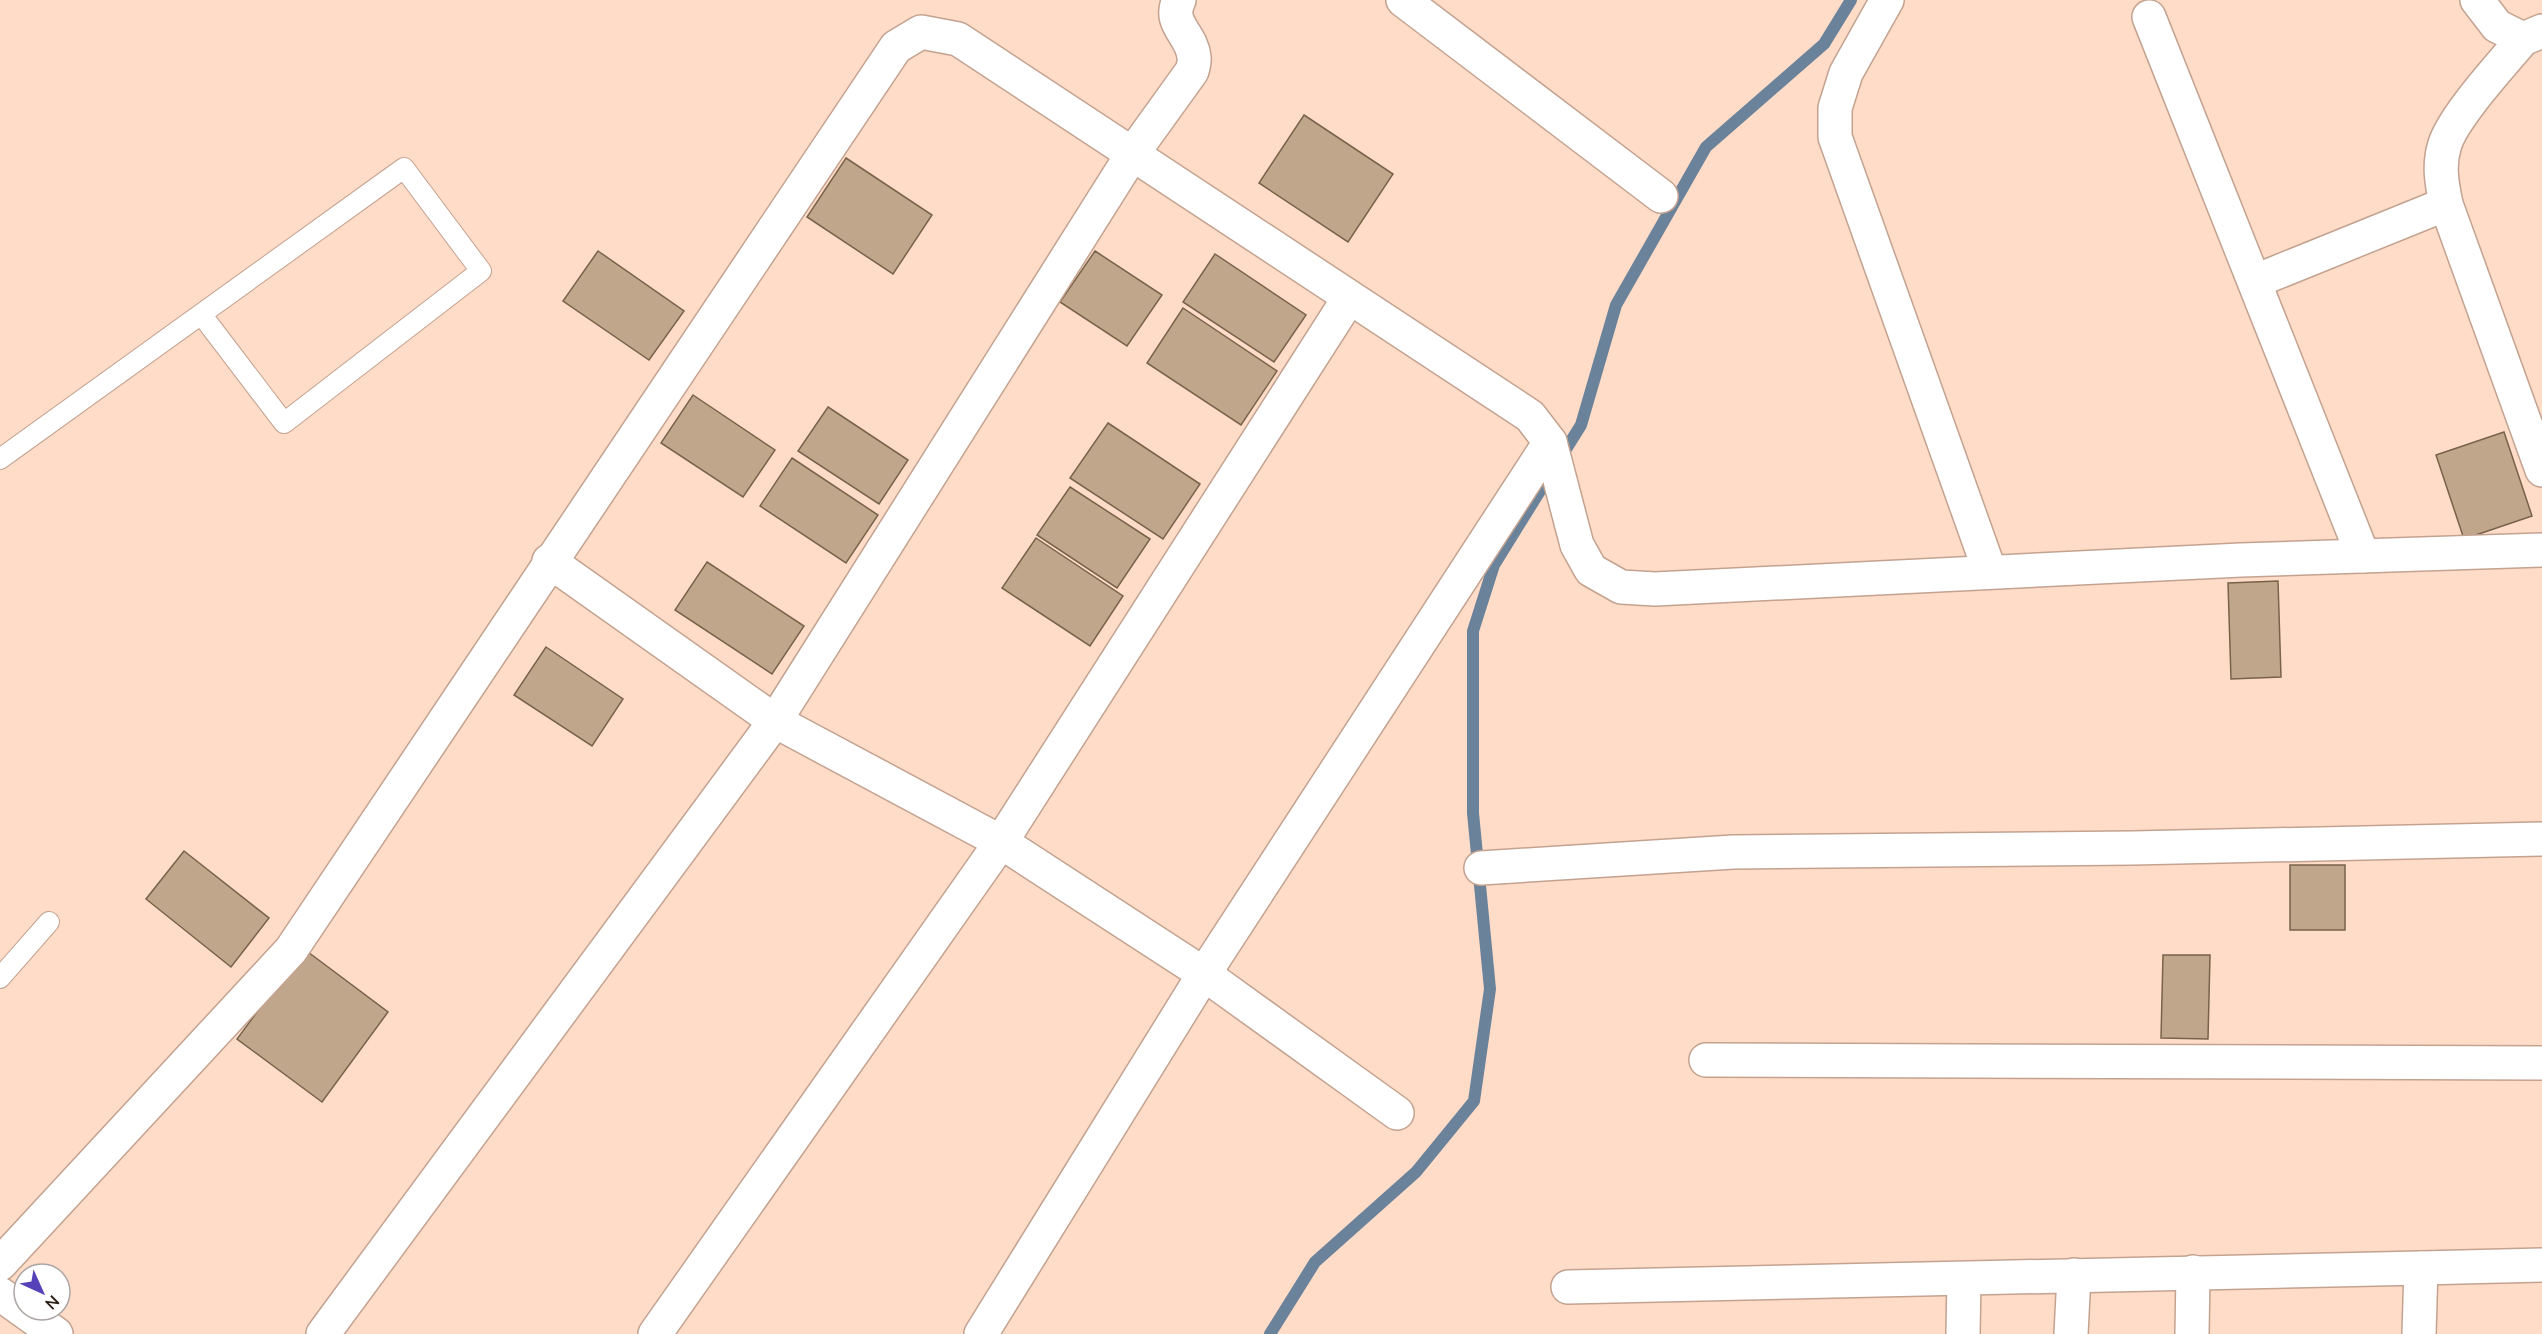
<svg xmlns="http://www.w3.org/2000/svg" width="2542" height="1334" font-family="'Nunito Sans',sans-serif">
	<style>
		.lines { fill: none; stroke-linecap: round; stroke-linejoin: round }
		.stream { stroke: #6a829a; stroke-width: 12 }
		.building { fill: #c0a78c; stroke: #786249; stroke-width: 1.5 }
		.service-casing { stroke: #c3a290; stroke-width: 22 }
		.minor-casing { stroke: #c3a290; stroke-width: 36 }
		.service { stroke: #fff; stroke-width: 20 }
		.minor { stroke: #fff; stroke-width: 33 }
	</style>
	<rect width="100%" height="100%" fill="#ffdcc8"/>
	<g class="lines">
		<!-- stream -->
		<path class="stream" d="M1270 1334 1315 1262 1416 1172 1474 1101 1490 989 1473 813V631L1494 565 1581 425 1616 305 1706 147 1824 44 1851 0"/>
	</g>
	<!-- building -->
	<g class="building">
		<path d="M1304 115 1393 174 1348 242 1259 183Z"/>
		<path d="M846 158 932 215 893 274 807 217Z"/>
		<path d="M598 251 684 311 649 360 563 301Z"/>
		<path d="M1095 251 1162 295 1127 346 1060 302Z"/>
		<path d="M1215 254 1306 315 1274 362 1183 302Z"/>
		<path d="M1183 308 1277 371 1241 425 1147 363Z"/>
		<path d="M693 395 775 450 743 497 661 443Z"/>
		<path d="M828 407 908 460 879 504 798 451Z"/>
		<path d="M1108 423 1200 484 1163 539 1070 478Z"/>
		<path d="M2504 432 2532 516 2464 539 2436 455Z"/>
		<path d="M792 458 878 515 846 563 760 506Z"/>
		<path d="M1070 487 1150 539 1117 588 1037 535Z"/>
		<path d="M1036 538 1123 596 1090 646 1002 588Z"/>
		<path d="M707 562 804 626 772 674 675 610Z"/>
		<path d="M2278 581 2281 677 2231 679 2228 583Z"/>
		<path d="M546 647 623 699 592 746 514 695Z"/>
		<path d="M184 851 269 918 231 967 146 899Z"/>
		<rect x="2290" y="865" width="55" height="65"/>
		<path d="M304 949 388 1012 322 1102 237 1039Z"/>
		<path d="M2163 955H2210L2208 1039 2161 1038Z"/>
	</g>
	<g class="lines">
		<!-- service casing -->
		<g class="service-casing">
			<g id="service">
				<path d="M0 459 404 168 481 271 284 423 201 314"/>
				<path d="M0 978 49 922"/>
			</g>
		</g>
		<!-- minor casing -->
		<g class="minor-casing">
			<g id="minor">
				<path d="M1403 0 1661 196"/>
				<path d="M1887 0 1846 73 1835 108V137L1990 572"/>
				<path d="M2477 0 2497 26 2523 39 2542 31"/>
				<path d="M2149 17 2363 556"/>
				<path d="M2523 39C2502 64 2454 116 2445 144 2438 165 2442 184 2446 204L2542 470"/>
				<path d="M2268 276 2446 204"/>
				<path d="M549 561 775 721 1001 842 1204 974 1397 1113"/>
				<path d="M1481 868 1733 852 2133 848 2542 839"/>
				<path d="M1706 1060 2542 1063"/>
				<path d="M0 1264 291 950 896 47 921 32 958 39 1530 416 1550 442 1577 545 1591 570 1621 587 1655 589 2241 560 2542 550"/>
				<path d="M2421 1268 2542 1265"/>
				<path d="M1568 1287 2421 1268 2419 1334"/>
				<path d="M0 1294 56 1334"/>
				<path d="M323 1334 775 721 1133 153 1192 71C1193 67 1195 61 1194 57 1192 34 1167 24 1179 0"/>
				<path d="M655 1334 1001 842 1349 298"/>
				<path d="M981 1334 1204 974 1550 442"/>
				<path d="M1963 1334 1964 1279"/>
				<path d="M2071 1334 2074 1275"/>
				<path d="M2192 1334 2193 1272"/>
			</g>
		</g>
		<!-- service -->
		<use href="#service" class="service"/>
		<!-- minor -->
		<use href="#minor" class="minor"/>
	</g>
	<!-- north arrow -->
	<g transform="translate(42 1292) rotate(135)"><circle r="28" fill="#ffffff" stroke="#aba5a3" stroke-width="1.5"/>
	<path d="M0-4.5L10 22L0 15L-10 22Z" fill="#5641b9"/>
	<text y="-9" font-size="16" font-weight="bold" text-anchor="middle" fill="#2c1f18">N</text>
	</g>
</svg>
